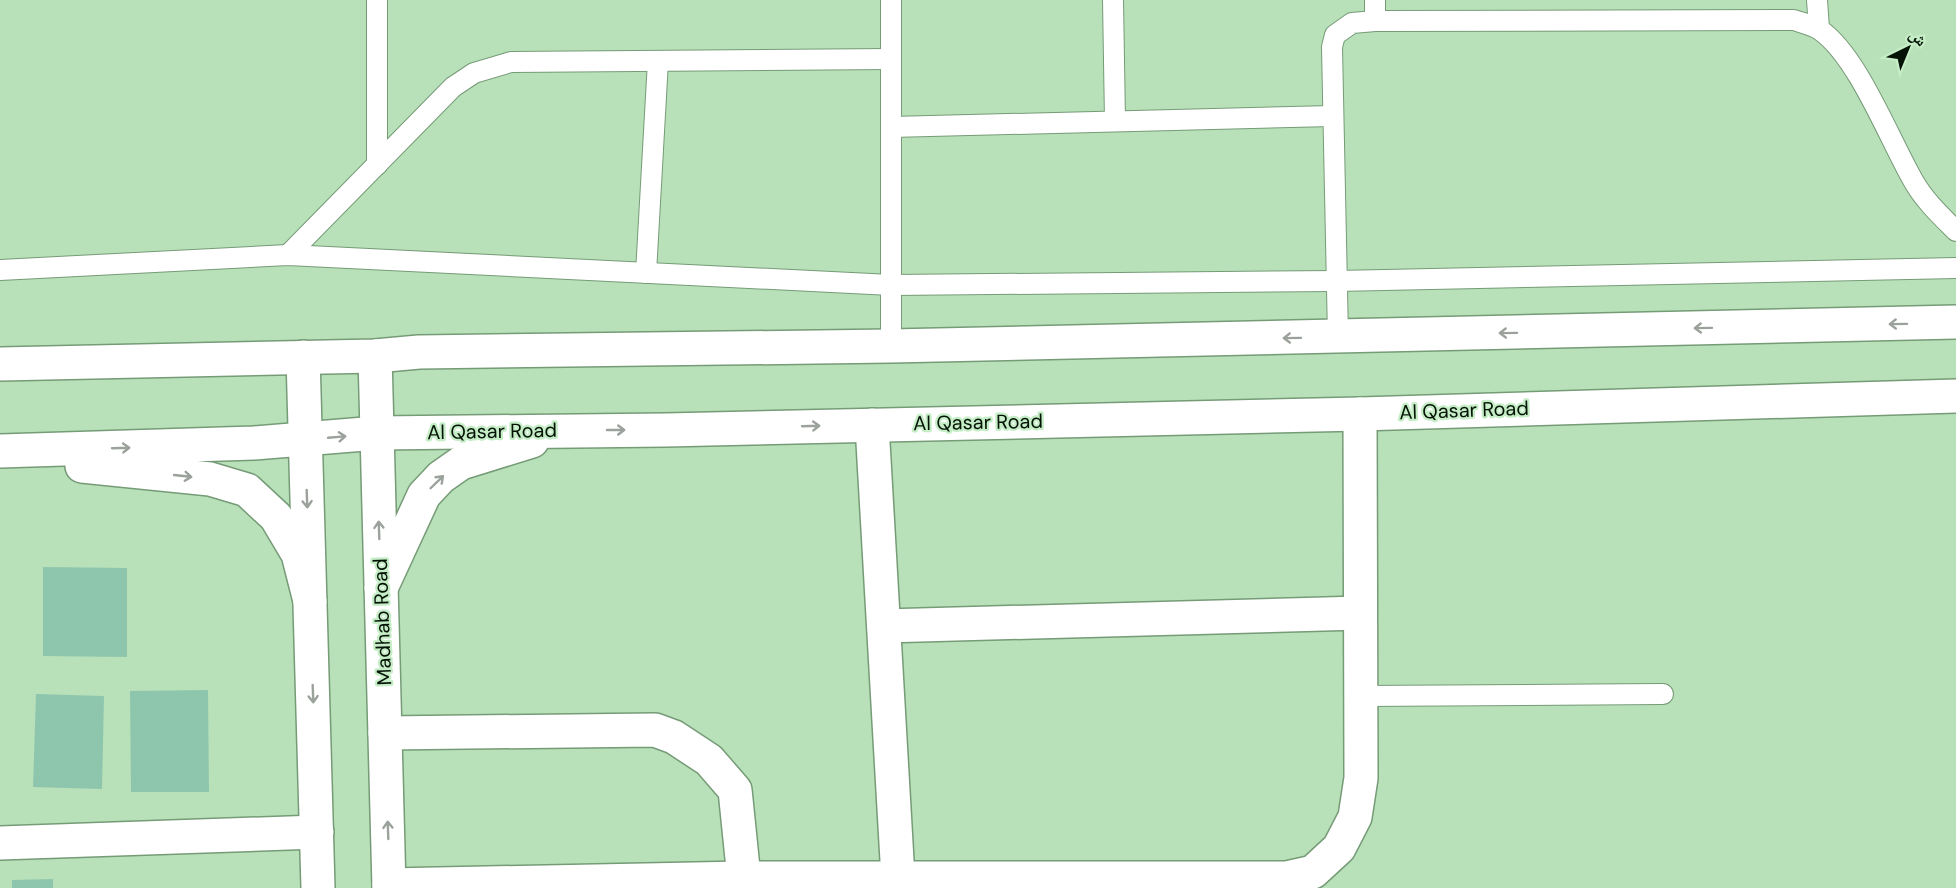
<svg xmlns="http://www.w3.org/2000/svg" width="1956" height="888" font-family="'DM Sans','Noto Naskh Arabic',sans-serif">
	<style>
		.building { fill: #8ec6ad }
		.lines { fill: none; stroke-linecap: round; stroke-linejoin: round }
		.service-casing { stroke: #769b77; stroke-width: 22 }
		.minor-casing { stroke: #769b77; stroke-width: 36 }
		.secondary-casing { stroke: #769b77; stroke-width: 36 }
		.primary-casing { stroke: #769b77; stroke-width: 36 }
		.service { stroke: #fff; stroke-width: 20 }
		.minor { stroke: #fff; stroke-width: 33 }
		.secondary { stroke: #fff; stroke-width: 33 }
		.primary { stroke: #fff; stroke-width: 33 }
		.oneway { stroke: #9ba19b }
		.labels { text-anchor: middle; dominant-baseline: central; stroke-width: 4.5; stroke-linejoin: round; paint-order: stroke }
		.street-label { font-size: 20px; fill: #051306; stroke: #c5edc6 }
	</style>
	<rect width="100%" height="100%" fill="#b8e0b9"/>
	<!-- building -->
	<g class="building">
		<path d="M43 567 127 568V657L43 656Z"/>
		<path d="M208 690 209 792H131L130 691Z"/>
		<path d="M36 694 104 696 102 789 33 787Z"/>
		<path d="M53 879V888H12V880Z"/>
	</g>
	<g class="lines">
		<!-- service casing -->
		<g class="service-casing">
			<g id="service">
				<path d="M891 0V346"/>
				<path d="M1113 0 1115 121"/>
				<path d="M1375 0V21"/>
				<path d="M1817 0 1819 29"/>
				<path d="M891 127 1332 116"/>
				<path d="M377 165V0"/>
				<path d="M288 255 453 87 474 73 511 62 891 59"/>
				<path d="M0 270 288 255 891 285 1337 281 1956 268"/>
				<path d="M646 273 658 61"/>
				<path d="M1338 337 1332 47 1335 35 1352 23 1375 21 1794 20C1802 23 1813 25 1820 30 1858 56 1890 141 1914 182 1925 201 1941 216 1956 231"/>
				<path d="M1361 696 1663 694"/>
			</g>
		</g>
		<!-- minor casing -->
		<g class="minor-casing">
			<g id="minor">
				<path d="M872 425 898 878"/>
				<path d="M884 626 1360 613"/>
				<path d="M385 733 655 730 674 737 709 760 735 790 744 878H1286L1313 872 1339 848 1355 817 1361 778 1360 414"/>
				<path d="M0 843 317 832"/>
				<path d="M389 885 744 878V888"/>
			</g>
		</g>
		<!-- secondary casing -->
		<g class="secondary-casing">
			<g id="secondary">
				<path d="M375 356 389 888"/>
				<path d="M303 357 318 888"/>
			</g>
		</g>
		<!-- primary casing -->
		<g class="primary-casing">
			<g id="primary">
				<path d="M0 364 375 356 419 352 891 346 1956 322"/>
				<path d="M0 451 254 443 377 433 666 430 1360 414 1956 396"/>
				<path d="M82 466 210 479 247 490 276 517 298 554 310 601"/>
				<path d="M381 588 424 495 441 477 461 463 532 441"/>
			</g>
		</g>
		<!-- service -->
		<use href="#service" class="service"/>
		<!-- minor -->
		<use href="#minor" class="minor"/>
		<!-- secondary -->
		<use href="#secondary" class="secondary"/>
		<!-- primary -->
		<use href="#primary" class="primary"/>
	</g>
	<!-- one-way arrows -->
	<defs><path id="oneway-shaft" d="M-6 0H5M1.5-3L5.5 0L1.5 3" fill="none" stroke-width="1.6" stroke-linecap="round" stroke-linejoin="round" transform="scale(1.5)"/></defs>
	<g class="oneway">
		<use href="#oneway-shaft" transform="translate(1898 324) rotate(179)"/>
		<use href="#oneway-shaft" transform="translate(1703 328) rotate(179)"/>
		<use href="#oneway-shaft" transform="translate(1508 333) rotate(179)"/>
		<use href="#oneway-shaft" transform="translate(1292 338) rotate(179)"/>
		<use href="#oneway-shaft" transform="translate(811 426) rotate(-2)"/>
		<use href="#oneway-shaft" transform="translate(616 430)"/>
		<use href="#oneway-shaft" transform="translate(337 437) rotate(-5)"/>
		<use href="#oneway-shaft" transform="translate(121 448) rotate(-2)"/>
		<use href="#oneway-shaft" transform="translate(183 476) rotate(6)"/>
		<use href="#oneway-shaft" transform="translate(437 482) rotate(-44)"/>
		<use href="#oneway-shaft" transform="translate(307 499) rotate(88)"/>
		<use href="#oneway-shaft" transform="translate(379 530) rotate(-92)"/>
		<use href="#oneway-shaft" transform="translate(313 694) rotate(88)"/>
		<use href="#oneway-shaft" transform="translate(388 830) rotate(-92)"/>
	</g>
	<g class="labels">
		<!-- street labels -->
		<g class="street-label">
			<text transform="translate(1464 410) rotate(-2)">Al Qasar Road</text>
			<text transform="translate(978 422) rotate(-1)">Al Qasar Road</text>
			<text transform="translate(492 431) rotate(-1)">Al Qasar Road</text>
			<text transform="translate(382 622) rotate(-92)">Madhab Road</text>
		</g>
	</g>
	<!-- north arrow -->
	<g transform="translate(1908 48) rotate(43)" stroke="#c5edc6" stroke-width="4.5" paint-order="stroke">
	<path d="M0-4.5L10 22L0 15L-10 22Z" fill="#051306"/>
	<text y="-9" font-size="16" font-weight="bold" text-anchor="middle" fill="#051306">ش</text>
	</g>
</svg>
